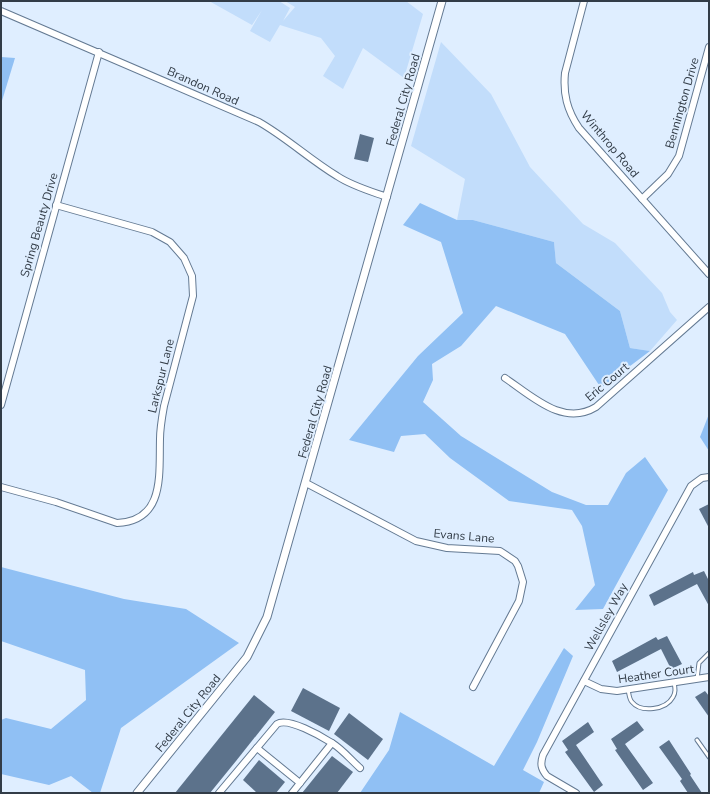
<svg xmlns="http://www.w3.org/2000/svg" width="710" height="794" font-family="'Nunito Sans',sans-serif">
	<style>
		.green { fill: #c2ddfb }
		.forest { fill: #90c0f4 }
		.building { fill: #5c728b }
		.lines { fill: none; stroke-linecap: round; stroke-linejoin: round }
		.service-casing { stroke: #647a93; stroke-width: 5 }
		.minor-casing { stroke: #647a93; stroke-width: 8 }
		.tertiary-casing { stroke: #647a93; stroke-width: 9 }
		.service { stroke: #fff; stroke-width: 3 }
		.minor { stroke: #fff; stroke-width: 6 }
		.tertiary { stroke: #fff; stroke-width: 7 }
		.labels { text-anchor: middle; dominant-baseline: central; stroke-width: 4; stroke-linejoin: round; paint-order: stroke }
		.street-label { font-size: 12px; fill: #323c47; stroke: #dfeeff }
	</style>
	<rect width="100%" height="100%" fill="#dfeeff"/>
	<!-- green -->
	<g class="green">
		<path d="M209 1H279L290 8 283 21 295 7 285 1H406L423 14 404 78 363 48 343 89 323 76 335 56 321 38 280 25 270 42 250 31 262 10 252 25Z"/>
		<path d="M441 42 491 94 530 167 583 224 615 243 662 293 670 312 677 320 650 351 630 348 620 311 556 263 554 242 473 220H457L465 179 411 146Z"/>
	</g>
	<!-- forest -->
	<g class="forest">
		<path d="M1 57 15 58 1 104Z"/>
		<path d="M420 203 457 220H473L554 242 556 263 620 311 630 348 650 351 601 388 565 334 496 306 461 346 432 364 433 380 423 402 461 436 552 492 586 505H608L626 473 645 457 668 490 603 609 575 610 595 585 582 526 572 510 509 501 450 458 425 434 401 436 394 452 349 440 418 356 463 313 441 242 403 225Z"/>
		<path d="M709 414V451L700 437Z"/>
		<path d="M1 567 124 599 186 609 239 643 121 728 100 793H93L71 776 49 785 1 774V720L6 718 51 729 86 700 85 670 1 641Z"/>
		<path d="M564 648 573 656 537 742 523 770 544 782 539 793H360L389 750 400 712 494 766Z"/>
	</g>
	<!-- building -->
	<g class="building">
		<path d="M360 134 374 138 368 162 354 159Z"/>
		<path d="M709 504V528L699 509Z"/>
		<path d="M704 571 709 581V606L697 584 654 606 649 595 693 572 694 575Z"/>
		<path d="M667 636 682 664 671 669 661 649 617 672 612 661 656 637 658 640Z"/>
		<path d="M303 688 340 708 329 731 291 711Z"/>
		<path d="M705 691 709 696V717L695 697Z"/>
		<path d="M254 695 275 712 236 761 210 793H175Z"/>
		<path d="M349 713 383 739 368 760 334 734Z"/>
		<path d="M637 721 644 730 625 744 653 783 643 790 615 750 617 749 611 739Z"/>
		<path d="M588 722 594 732 576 745 603 785 594 792 565 752 568 750 562 741Z"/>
		<path d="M669 740 691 774 690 775 702 793H688L680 781 682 779 659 747Z"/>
		<path d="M332 756 353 772 337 793H302Z"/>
		<path d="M259 760 285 782 276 793H257L243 780Z"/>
	</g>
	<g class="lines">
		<!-- service casing -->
		<g class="service-casing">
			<g id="service">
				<path d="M697 679 699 663 709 653"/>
				<path d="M628 690C629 693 629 699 632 702 641 713 666 710 673 697 676 692 675 688 674 682"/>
				<path d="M697 740 709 757"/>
			</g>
		</g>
		<!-- minor casing -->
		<g class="minor-casing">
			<g id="minor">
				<path d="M584 1 565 73C563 94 567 110 579 128L709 274"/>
				<path d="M1 11 259 122C287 138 309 159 337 176 352 186 370 191 387 197"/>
				<path d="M642 199 668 174 679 156 709 47"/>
				<path d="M505 378C532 396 563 427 596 407L709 307"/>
				<path d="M1 405 99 52"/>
				<path d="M306 483 416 541 447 548 500 551 515 561 518 566 523 582 519 601 473 687"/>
				<path d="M1 487 56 502 117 523C165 521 159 475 160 439 160 428 162 417 164 406L193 296 192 276 184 258 170 242 152 232 56 205"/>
				<path d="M584 681 601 689 617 691 709 677"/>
				<path d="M257 748 300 783"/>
				<path d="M219 793 277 724C288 717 321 736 332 743 342 749 351 760 360 768"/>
				<path d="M292 793 332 743"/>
				<path d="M576 793 547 776C541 769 540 764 543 755L691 486 702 478 709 477"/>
			</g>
		</g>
		<!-- tertiary casing -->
		<g class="tertiary-casing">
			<path id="tertiary" d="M137 793 247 657 267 617 442 1"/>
		</g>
		<!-- service -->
		<use href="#service" class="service"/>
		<!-- minor -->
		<use href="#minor" class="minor"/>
		<!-- tertiary -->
		<use href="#tertiary" class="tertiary"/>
	</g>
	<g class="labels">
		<!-- street labels -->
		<g class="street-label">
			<text transform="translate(203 86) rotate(24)">Brandon Road</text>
			<text transform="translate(403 100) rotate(-74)">Federal City Road</text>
			<text transform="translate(682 103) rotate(-74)">Bennington Drive</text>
			<text transform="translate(610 144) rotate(50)">Winthrop Road</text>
			<text transform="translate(39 225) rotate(-74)">Spring Beauty Drive</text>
			<text transform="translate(161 376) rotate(-76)">Larkspur Lane</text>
			<text transform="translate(607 382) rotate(-40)">Eric Court</text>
			<text transform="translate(315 412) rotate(-74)">Federal City Road</text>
			<text transform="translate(464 536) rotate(5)">Evans Lane</text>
			<text transform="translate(606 617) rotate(-61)">Wellsley Way</text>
			<text transform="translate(656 674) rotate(-8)">Heather Court</text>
			<text transform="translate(188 713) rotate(-51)">Federal City Road</text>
		</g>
	</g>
	<!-- border -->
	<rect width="710" height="794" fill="none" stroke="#323c47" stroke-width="4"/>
</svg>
